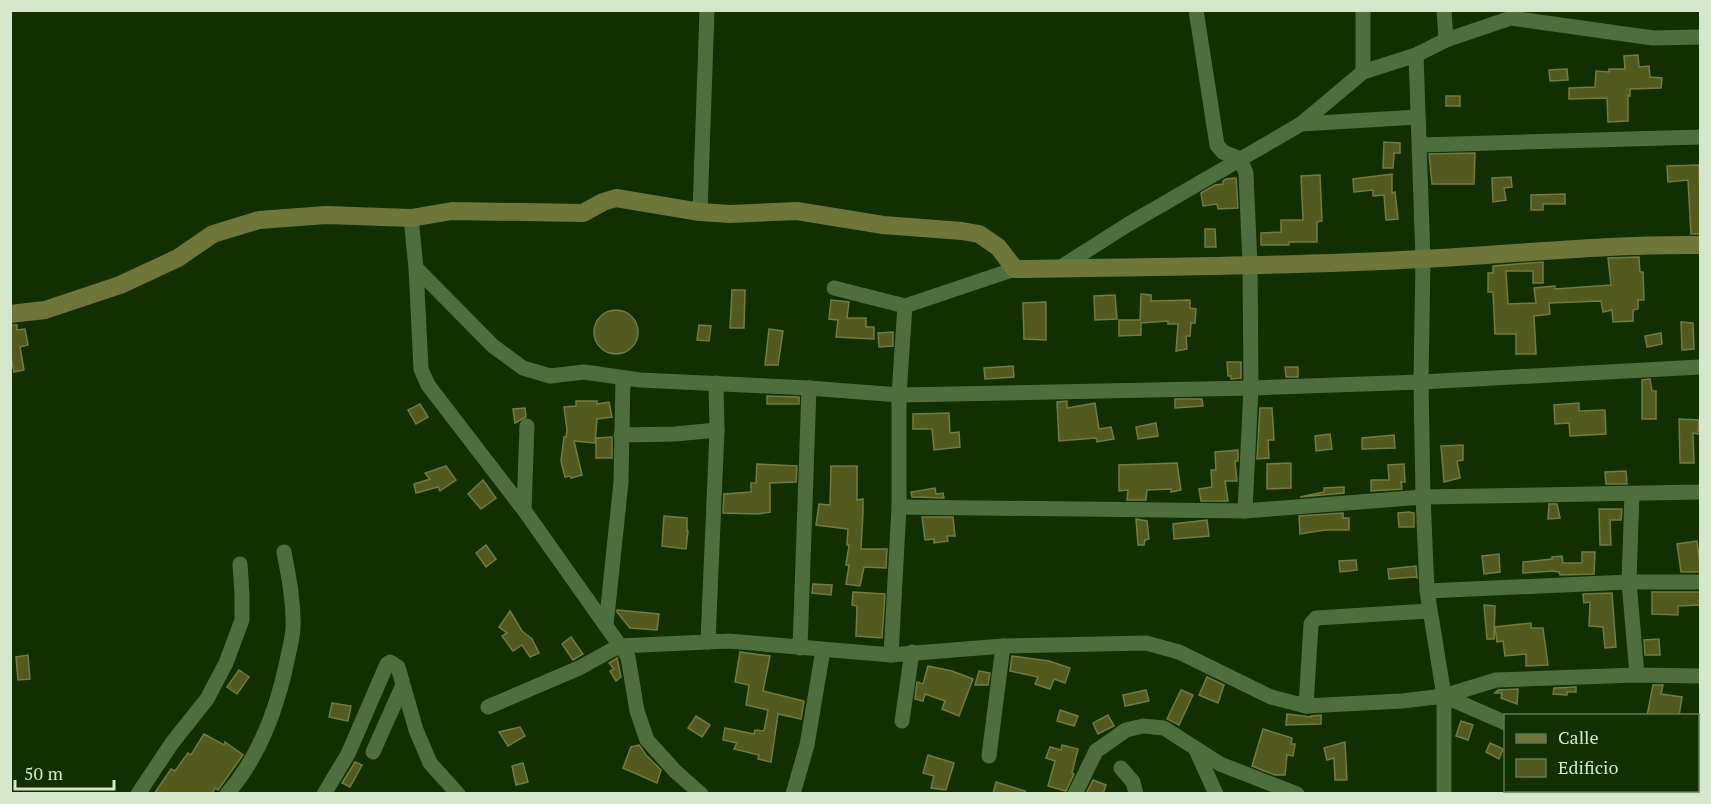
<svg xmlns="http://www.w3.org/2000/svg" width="1711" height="804" font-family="'PT Serif',serif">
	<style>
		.building { fill: #535a1d; stroke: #737c40; stroke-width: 1.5 }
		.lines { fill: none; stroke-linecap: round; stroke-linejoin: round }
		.street { stroke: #4e6f3d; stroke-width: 15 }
		.secondary { stroke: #6f763a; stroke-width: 18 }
	</style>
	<rect width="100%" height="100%" fill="#112f00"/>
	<!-- building -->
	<g class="building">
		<path d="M1638 55 1639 67 1649 66 1650 77 1662 78 1661 88 1630 89V96L1628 95V121L1608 122 1607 98 1569 99V88L1595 87 1596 71 1609 72V69H1625L1624 56Z"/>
		<path d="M1567 69 1568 80 1550 81 1549 70Z"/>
		<rect x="1446" y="96" width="14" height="10"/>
		<path d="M1384 142 1400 143V153H1394L1393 168H1383Z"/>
		<path d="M1475 153 1474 184H1432L1429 154Z"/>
		<path d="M1699 165 1701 234H1691L1688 180 1668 182 1667 166Z"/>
		<path d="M1392 174V193L1395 192 1398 219 1386 220 1384 195 1373 196V190L1354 192 1353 179Z"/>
		<path d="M1320 175 1322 221 1317 222V242H1289V245H1261V233L1281 232V220H1303L1301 176Z"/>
		<path d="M1511 177 1512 187 1504 188 1506 200 1493 202 1492 178Z"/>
		<path d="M1236 178 1238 208 1218 209 1217 204 1203 206 1201 193 1215 185 1223 184V181L1226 179Z"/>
		<path d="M1565 194V204H1543V210H1531V195Z"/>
		<path d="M1205 229H1215L1216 247H1205Z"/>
		<path d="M1639 257 1640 272H1643L1644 300H1638V309L1633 310V321L1613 322 1612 310 1603 312 1601 301 1549 303 1550 314 1534 316 1536 354H1516V334H1495L1493 292H1488V273H1493V266L1543 262V283H1533V271H1506L1508 304 1536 303 1534 288 1555 286V289L1611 285 1608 258Z"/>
		<path d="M732 290H745L744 328H730Z"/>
		<path d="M1141 294 1151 295V301L1190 300V308L1196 309 1195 323H1191L1190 336H1186L1187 349 1176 351 1178 324H1168V321L1141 323V335L1119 336V320H1140Z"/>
		<path d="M1115 295 1117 319 1095 320 1094 296Z"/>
		<path d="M831 300 849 302 847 318H866V327H874V339L836 337 838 320 829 319Z"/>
		<path d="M1046 302V340L1024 339 1023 303Z"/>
		<circle cx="616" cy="332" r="22"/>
		<path d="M1681 322 1693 323 1694 349 1682 350Z"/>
		<path d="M10 325H17V330L25 329 28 345 20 347 24 370 14 372 10 352Z"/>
		<path d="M699 325 711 326 709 341 697 340Z"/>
		<path d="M769 329 783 331 778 365H765Z"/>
		<path d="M893 332V346L879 347 878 333Z"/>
		<path d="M1661 333 1662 344 1647 347 1645 336Z"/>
		<path d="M1227 362H1241V378L1231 379V376H1228Z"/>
		<path d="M1013 366 1014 377 985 379 984 368Z"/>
		<path d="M1285 367H1298V377H1286Z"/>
		<path d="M1650 379 1652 391H1656V419H1642V380Z"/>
		<path d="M767 396 799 397V404H767Z"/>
		<path d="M1175 399H1202L1203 406 1175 408Z"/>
		<path d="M576 401H597V404L609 402 612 417 597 419 595 443 574 441 582 475 571 478 570 476 565 477 561 461 564 437H566L567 430 564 407 576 406Z"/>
		<path d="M1067 401V408L1095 403 1099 429 1111 427 1114 439 1097 442 1096 438 1059 441 1057 402Z"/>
		<path d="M1579 403V411L1605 410 1606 434 1570 436 1569 423 1555 424 1554 405Z"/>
		<path d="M420 404 428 417 416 424 408 410Z"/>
		<path d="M525 408 526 417 515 423 513 409Z"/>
		<path d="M1260 408H1272L1274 440H1268L1269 458 1257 459Z"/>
		<path d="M949 413 950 433 959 432 960 447 934 450 932 429H913V414Z"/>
		<path d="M1679 419 1699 420 1698 434 1693 433 1694 463H1680Z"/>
		<path d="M1156 423 1158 436 1138 439 1136 427Z"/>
		<path d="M1330 434 1332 449 1316 451 1315 436Z"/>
		<path d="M1394 435 1395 448 1362 449V438Z"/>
		<path d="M612 437V458H596V438Z"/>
		<path d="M1463 445V460L1457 461 1460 478 1444 482 1441 446Z"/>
		<path d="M1238 450V461H1235L1237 481H1225L1228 501H1201L1199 489 1212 487 1211 470H1216L1215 452Z"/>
		<path d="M1177 463 1181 490 1171 492V489L1147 490 1146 500H1127L1128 490 1119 491V465Z"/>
		<path d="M1291 463V488L1267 489V464Z"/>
		<path d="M757 464 797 466 796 482 770 483V512L758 514 723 513 724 494 751 492V483H756Z"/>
		<path d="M1404 464 1405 482H1401L1402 489 1371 491V480H1389L1388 465Z"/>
		<path d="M446 466 456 480 440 491 438 487 416 493 414 484 430 479 425 473Z"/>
		<path d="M831 466H857V500L863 499V513L861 549H887L886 568 864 567 860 586 846 584 849 565H846L849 545H847L848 529 816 525 819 504 830 505Z"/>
		<path d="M1626 471 1627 484H1606L1605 472Z"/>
		<path d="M483 480 496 498 481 509 468 494Z"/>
		<path d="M1344 487V493L1300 497 1324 492V488Z"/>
		<path d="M935 488 936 494 943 493 944 498 912 497 911 492Z"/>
		<path d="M1549 504H1557L1560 518 1548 519Z"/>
		<path d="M1599 509H1622L1621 520H1610L1611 545H1600Z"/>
		<path d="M1409 512 1414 513V527H1399L1398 513Z"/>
		<path d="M1343 513V518H1349V530H1325L1300 534 1299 516Z"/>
		<path d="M664 516 687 518V531H688L686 549 662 546Z"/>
		<path d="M922 517H953L955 536H947L948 541 934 543V539L925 540Z"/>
		<path d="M1136 519 1147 521 1149 539 1145 540 1144 545H1138Z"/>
		<path d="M1207 520 1209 536 1174 539 1173 524Z"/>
		<path d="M1697 541 1701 572H1681L1677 544Z"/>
		<path d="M486 545 496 559 486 567 476 553Z"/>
		<path d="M1582 552H1595L1594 574 1560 575 1559 572 1553 571 1523 573V562L1552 559V557L1562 556 1563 563H1582Z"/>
		<path d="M1499 554 1500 572 1484 574 1482 556Z"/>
		<path d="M1356 560 1357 570 1340 572 1339 561Z"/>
		<path d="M1416 566 1417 578 1415 577 1389 579 1388 569Z"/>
		<path d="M813 584 832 585 831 595 812 593Z"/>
		<path d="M853 592 885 594 882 638 856 636 857 606 852 605Z"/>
		<path d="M1652 592H1701V605L1678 606V615L1652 614Z"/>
		<path d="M1612 593 1616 647 1605 648 1603 627 1589 626 1590 602 1584 603 1583 594Z"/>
		<path d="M1484 605 1495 606 1494 639H1487Z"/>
		<path d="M617 610 659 614 657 630 630 628 617 612Z"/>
		<path d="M510 611 522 631 532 639 539 653 530 657 522 645 513 651 502 636 507 633 499 627Z"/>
		<path d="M1531 623V628H1543L1548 665 1526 666V654L1505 656 1503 641 1497 642 1495 627Z"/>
		<path d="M571 637 583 654 573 660 562 644Z"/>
		<path d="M1659 639 1660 655H1645L1644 640Z"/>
		<path d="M740 652 770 656 763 691 804 701 801 719 778 714 771 762 758 759 759 755 734 749 737 743 723 740 725 728 754 734 755 730 764 731 768 710 746 705 749 685 735 682Z"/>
		<path d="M28 655 30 679 18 680 16 657Z"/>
		<path d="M1012 656 1049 661 1070 668 1065 683 1054 679 1050 689 1035 684 1038 677 1010 671Z"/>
		<path d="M617 658 621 677 616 681 610 671 614 669 609 663Z"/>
		<path d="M928 666 952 671 973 679 959 716 942 709 945 701 925 694 923 701 915 699 917 682 923 684Z"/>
		<path d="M239 670 249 677 237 694 227 687Z"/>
		<path d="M979 671 990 673 988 685H975Z"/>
		<path d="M1207 677 1224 685 1218 703 1199 695Z"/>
		<path d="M1653 685H1663L1661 694 1682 697 1679 716H1647Z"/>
		<path d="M1576 687V692H1567V695L1553 694 1554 688Z"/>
		<path d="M1518 689 1517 704 1501 698 1502 693H1495L1498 690Z"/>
		<path d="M1146 690 1149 701 1125 706 1123 695Z"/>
		<path d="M1181 690 1193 695 1179 725 1167 719Z"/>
		<path d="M332 703 351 706 348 721 329 717Z"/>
		<path d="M1060 710 1078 716 1074 726 1057 721Z"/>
		<path d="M1287 714 1311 717V716L1321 715V724L1286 725Z"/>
		<path d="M1108 715 1114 726 1098 734 1093 723Z"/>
		<path d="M696 716 710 725 702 737 688 728Z"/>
		<path d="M1461 721 1473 725 1468 740 1456 736Z"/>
		<path d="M520 727 525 736 508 746 499 732Z"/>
		<path d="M1263 729 1292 738 1291 744H1295L1293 756 1287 755 1285 775H1275L1252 766Z"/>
		<path d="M204 734 224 745 225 742 243 755 218 790 215 788 212 794H154L171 769 175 771 188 753 191 755Z"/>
		<path d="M1345 742 1347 780H1335L1334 758 1327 760 1324 748Z"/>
		<path d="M1490 743 1503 749 1499 759 1486 752Z"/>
		<path d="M639 745 646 755 661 770 657 783 623 768 631 747Z"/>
		<path d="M1062 745 1078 749 1072 773 1074 774 1066 791 1048 786 1055 761 1046 758 1050 747 1061 750Z"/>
		<path d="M928 755 954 763 946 790 931 788 934 776 923 773Z"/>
		<path d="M355 762 362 765 350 787 342 783Z"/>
		<path d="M523 763 528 782 516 785 512 766Z"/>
		<path d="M1093 780 1106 785 1103 794H1086Z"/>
		<path d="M996 782 1025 791 1024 794H993Z"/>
	</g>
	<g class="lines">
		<!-- street -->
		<g class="street">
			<path d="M1196 10 1217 145 1223 152 1240 159 1246 173 1250 266 1251 388 1245 511"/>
			<path d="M1444 10 1446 40"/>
			<path d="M1416 55 1423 259 1421 382 1423 497 1427 591 1444 696V794"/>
			<path d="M1363 72V10"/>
			<path d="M1301 124 1418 117"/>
			<path d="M1420 145 1700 137"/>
			<path d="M700 212 707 10"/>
			<path d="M411 218 416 268 421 369 428 385 524 510 628 657 637 711 647 740 675 771 701 794"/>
			<path d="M416 268 493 346 523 368 550 376 584 372 640 380 809 388 899 395 1251 388 1421 382 1700 367"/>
			<path d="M1058 269 1127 225 1301 124 1363 72 1416 55 1446 40 1511 18 1653 38 1700 37"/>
			<path d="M834 288 905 306"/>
			<path d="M621 435 675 434 717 430"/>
			<path d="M1632 494 1629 582 1637 675"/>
			<path d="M899 507 1245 511 1423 497 1700 492"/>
			<path d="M524 510 527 426"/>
			<path d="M1427 591 1629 582H1700"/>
			<path d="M606 626 621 482 623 378"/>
			<path d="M708 642 717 430 716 383"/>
			<path d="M800 648 809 388"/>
			<path d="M891 655 899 507V395L905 306 1015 269"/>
			<path d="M1444 696 1506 723"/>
			<path d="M1306 706 1311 624 1316 618 1429 611"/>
			<path d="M488 707 579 668 619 646 729 641 891 655 1003 646 1146 643 1179 652 1271 697 1306 706 1402 701 1444 696 1496 680 1637 675 1700 676"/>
			<path d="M902 721 912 652"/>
			<path d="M1196 750 1216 794"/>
			<path d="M373 752 402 687"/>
			<path d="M989 756 1003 646"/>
			<path d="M1121 768 1133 782 1136 794"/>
			<path d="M1662 790 1669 794"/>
			<path d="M138 794 172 743 207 699 226 663 242 620V595L240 564"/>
			<path d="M227 794C260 756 277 709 287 661 289 651 292 640 293 629 294 603 289 578 284 552"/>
			<path d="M324 794 348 754 387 664 390 662 398 667 416 730 430 763 458 794"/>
			<path d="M793 794 807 745 823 650"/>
			<path d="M1075 794 1096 751 1126 730 1143 726 1164 728 1220 764 1297 794"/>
		</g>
		<!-- secondary -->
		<path class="secondary" d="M10 314 45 310 120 285 178 258 213 234 259 220 326 215 411 218 452 211 583 213 603 202 616 198 700 212 730 214 797 211 883 225 962 231 979 234 998 247 1015 269C1152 267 1288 266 1424 259 1516 254 1608 244 1700 245"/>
	</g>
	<!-- border -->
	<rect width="1711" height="804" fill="none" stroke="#d4e7cb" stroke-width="24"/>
	<!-- legend -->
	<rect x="1504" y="714" width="195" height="78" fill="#112f00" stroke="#5f7951" stroke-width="1.5"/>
	<rect x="1516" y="734" width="30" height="9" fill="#6f763a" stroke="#5f7951" stroke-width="1.5"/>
	<text x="1558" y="744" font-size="18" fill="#d4e7cb">Calle</text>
	<rect x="1516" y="759" width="30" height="18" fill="#535a1d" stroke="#5f7951" stroke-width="1.5"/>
	<text x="1558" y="774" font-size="18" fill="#d4e7cb">Edificio</text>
	<!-- scale -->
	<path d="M15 780v9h99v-9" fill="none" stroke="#d4e7cb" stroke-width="3"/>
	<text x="24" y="780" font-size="18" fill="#d4e7cb" stroke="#112f00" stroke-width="4.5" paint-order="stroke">50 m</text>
</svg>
